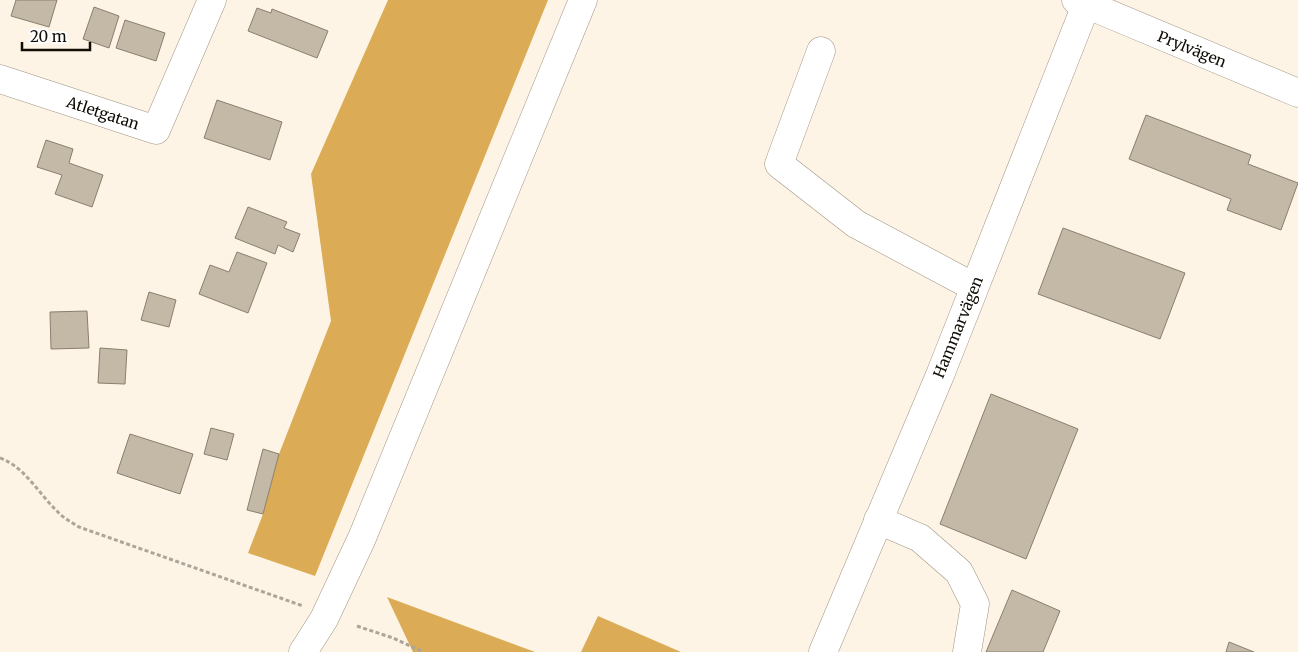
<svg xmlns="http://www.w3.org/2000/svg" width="1298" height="652" font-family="Merriweather,serif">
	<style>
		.forest { fill: #dbac55 }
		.building { fill: #c4b9a7; stroke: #8a7f6e }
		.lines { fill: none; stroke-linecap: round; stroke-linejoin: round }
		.minor-casing { stroke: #9f9483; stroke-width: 29 }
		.major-casing { stroke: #9f9483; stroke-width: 29 }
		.path { stroke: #aca599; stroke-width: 3; stroke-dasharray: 4 2.5; stroke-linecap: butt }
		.minor { stroke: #fff; stroke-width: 28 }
		.major { stroke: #fff; stroke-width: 28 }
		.labels { text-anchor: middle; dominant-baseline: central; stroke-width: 4; stroke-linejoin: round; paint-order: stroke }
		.street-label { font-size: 15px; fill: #100c06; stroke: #fff }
	</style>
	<rect width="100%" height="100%" fill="#fdf4e5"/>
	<!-- forest -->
	<g class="forest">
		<path d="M388 0H548L315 576 248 553 263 514 279 454 331 321 311 174Z"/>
		<path d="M387 597 535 652H413Z"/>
		<path d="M598 616 681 652H682H581Z"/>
	</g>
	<!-- building -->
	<g class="building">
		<path d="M16 0H57L49 27 11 16Z"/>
		<path d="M94 7 119 16 109 48 83 39Z"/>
		<path d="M257 8 271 13 272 9 328 31 317 58 248 31Z"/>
		<path d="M125 20 165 33 156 61 116 48Z"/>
		<path d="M217 100 282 122 270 160 204 138Z"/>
		<path d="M1146 115 1251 155 1248 164 1298 183 1281 230 1227 210 1231 199 1129 159Z"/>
		<path d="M46 140 73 149 69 163 103 175 92 207 55 194 62 175 37 167Z"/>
		<path d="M248 207 287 222 284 228 300 234 293 252 278 245 275 254 235 238Z"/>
		<path d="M1063 228 1185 273 1160 339 1038 294Z"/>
		<path d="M237 252 267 263 248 313 199 294 210 265 229 272Z"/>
		<path d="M149 292 176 300 169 327 141 320Z"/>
		<path d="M87 311 89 348 51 349 50 312Z"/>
		<path d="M100 348 127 350 125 384 98 383Z"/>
		<path d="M991 394 1078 429 1026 559 940 524Z"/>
		<path d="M211 428 234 434 227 460 204 454Z"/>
		<path d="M130 434 193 454 180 494 117 473Z"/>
		<path d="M263 449 279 454 263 514 247 510Z"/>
		<path d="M1012 590 1060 611 1043 652H986Z"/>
		<path d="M1229 642 1254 652H1226Z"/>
	</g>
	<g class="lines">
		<!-- minor casing -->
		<g class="minor-casing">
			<g id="minor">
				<path d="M1076 0 1298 93"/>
				<path d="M821 51 779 164 856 224 974 287"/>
				<path d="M0 79 156 130 212 0"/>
				<path d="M878 520 920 538 959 572 975 604 967 652"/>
				<path d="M823 652 940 375 1088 0"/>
			</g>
		</g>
		<!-- major casing -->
		<g class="major-casing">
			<path id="major" d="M303 652 324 619 362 538 583 0"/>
		</g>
		<!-- path -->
		<g class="path">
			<path d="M0 458C25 467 39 494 57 511 63 518 71 522 79 527L303 606"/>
			<path d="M357 626 393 638 423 652"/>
		</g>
		<!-- minor -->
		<use href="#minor" class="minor"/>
		<!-- major -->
		<use href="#major" class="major"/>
	</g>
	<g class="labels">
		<!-- street labels -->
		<g class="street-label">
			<text transform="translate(1192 49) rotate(22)">Prylvägen</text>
			<text transform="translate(103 113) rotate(18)">Atletgatan</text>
			<text transform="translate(958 327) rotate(-68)">Hammarvägen</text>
		</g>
	</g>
	<!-- scale -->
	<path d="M22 42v8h68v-8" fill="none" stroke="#100c06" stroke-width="2.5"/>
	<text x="30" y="42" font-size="15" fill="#100c06" stroke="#ffffff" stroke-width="4" paint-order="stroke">20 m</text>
</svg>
